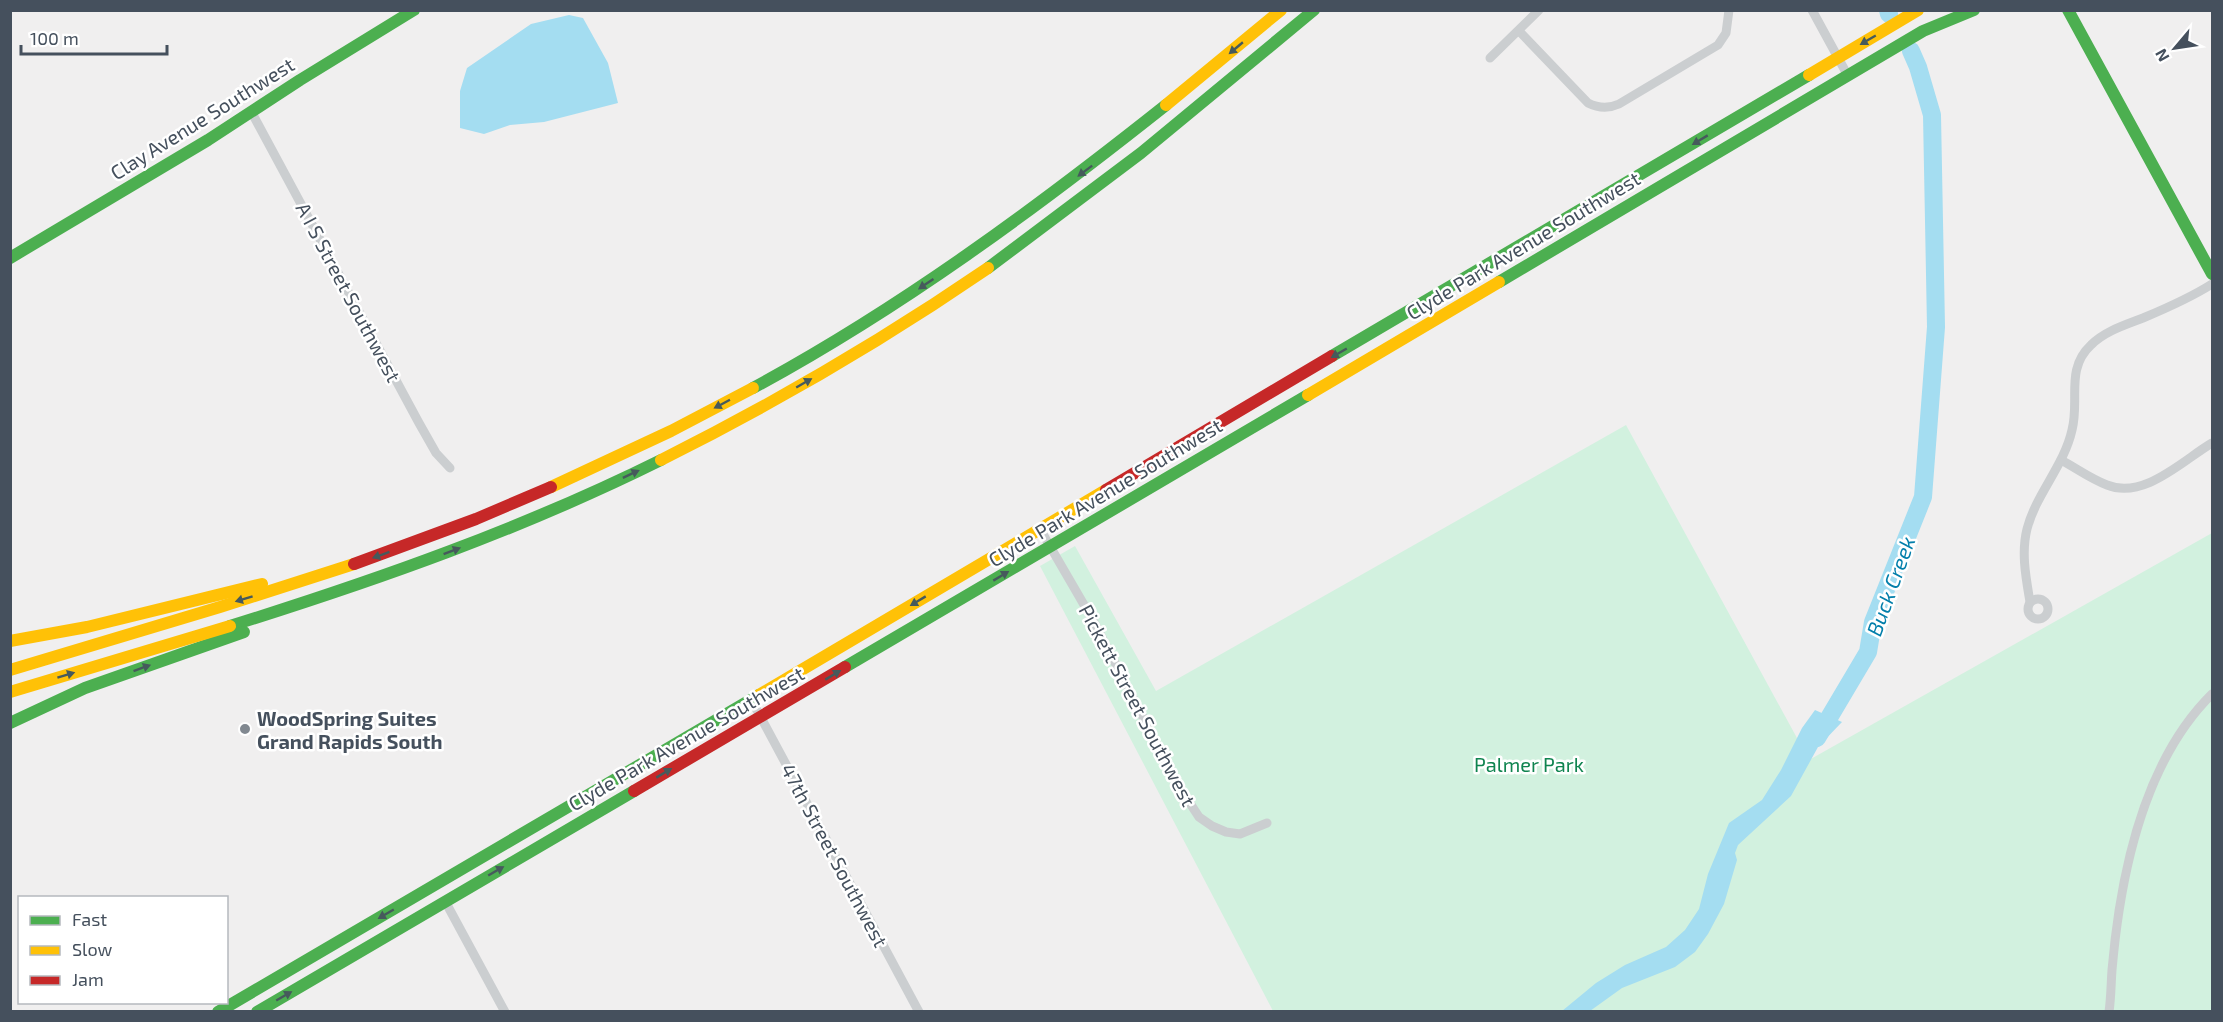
<svg xmlns="http://www.w3.org/2000/svg" width="2223" height="1022" font-family="'Exo 2',sans-serif">
	<style>
		.green { fill: #d2f1df }
		.water { fill: #a4ddf1 }
		.lines { fill: none; stroke-linecap: round; stroke-linejoin: round }
		.river { stroke: #a4ddf1; stroke-width: 18 }
		.street { stroke: #cbced0; stroke-width: 9 }
		.fast { stroke: #4caf50; stroke-width: 12 }
		.slow { stroke: #ffc107; stroke-width: 12 }
		.jam { stroke: #c62828; stroke-width: 12 }
		.oneway { fill: #465a5c }
		.poi-dot { fill: #818890; stroke: #fff; stroke-width: 2 }
		.labels { text-anchor: middle; dominant-baseline: central; stroke-width: 5; stroke-linejoin: round; paint-order: stroke }
		.street-label { font-size: 20px; fill: #45505d; stroke: #fff }
		.poi-label { font-size: 20px; font-weight: bold; fill: #45505d; stroke: #fff; text-anchor: start }
		.park-label { font-size: 20px; fill: #108450; stroke: #fff }
		.water-label { font-size: 21px; font-style: italic; fill: #037fab; stroke: #fff }
	</style>
	<rect width="100%" height="100%" fill="#f0efef"/>
	<!-- green -->
	<path class="green" d="M1626 425 1809 760 2212 533V1011H1273L1040 566 1075 546 1156 691Z"/>
	<!-- water -->
	<g class="water">
		<path d="M569 15 583 18 608 63 618 103 544 122 510 125 484 134 460 128V91L467 68 531 24Z"/>
		<path d="M1815 710 1842 722 1818 747 1791 796 1738 845 1735 853 1737 860 1724 904 1708 934 1695 952 1675 967 1622 988 1590 1011H1562L1596 983 1625 965 1666 947 1685 930 1699 909 1708 874 1729 823 1762 800 1781 770 1802 728Z"/>
	</g>
	<g class="lines">
		<!-- river -->
		<g class="river">
			<path d="M1888 10 1889 14"/>
			<path d="M1817 738 1868 652 1873 622 1923 497 1936 327 1932 115 1918 67 1911 51"/>
		</g>
		<!-- street -->
		<g class="street">
			<path d="M1812 10 1848 76"/>
			<path d="M1519 31 1588 103C1598 108 1608 109 1619 104L1718 45 1726 33 1729 10"/>
			<path d="M1490 58 1539 10"/>
			<path d="M252 113 419 423 436 453 450 468"/>
			<path d="M2061 460C2076 468 2091 479 2107 485 2144 500 2183 460 2212 443"/>
			<path d="M1040 529 1094 622 1178 785 1199 817 1212 826 1226 832 1240 834 1267 823"/>
			<circle cx="2038" cy="609" r="10"/>
			<path d="M2030 602C2026 578 2021 553 2027 529 2036 494 2064 466 2072 430 2080 400 2065 369 2091 345 2105 331 2125 325 2143 318 2167 308 2190 298 2212 284"/>
			<path d="M751 699 919 1012"/>
			<path d="M445 901 505 1012"/>
			<path d="M2109 1012C2111 998 2111 984 2112 970 2120 877 2143 762 2212 694"/>
		</g>
		<!-- fast -->
		<g class="fast">
			<path d="M2068 10 2212 274"/>
			<path d="M10 258 208 140 300 80 414 10"/>
			<path d="M988 268 1141 153 1314 10"/>
			<path d="M1499 282 1923 31 1974 10"/>
			<path d="M1332 356 1809 75"/>
			<path d="M753 388C901 308 1035 209 1166 105"/>
			<path d="M230 626C377 580 522 529 661 460"/>
			<path d="M845 667 1308 395"/>
			<path d="M10 723 85 688 244 632"/>
			<path d="M218 1012 759 695"/>
			<path d="M257 1012 634 791"/>
		</g>
		<!-- slow -->
		<g class="slow">
			<path d="M1809 75 1918 10"/>
			<path d="M1166 105 1281 10"/>
			<path d="M1308 395 1499 282"/>
			<path d="M661 460C775 403 883 340 988 268"/>
			<path d="M551 487 671 431 753 388"/>
			<path d="M10 641 87 627 262 584"/>
			<path d="M10 670 220 607 354 564"/>
			<path d="M10 692 230 626"/>
			<path d="M759 695 1106 490"/>
		</g>
		<!-- jam -->
		<g class="jam">
			<path d="M1106 490 1332 356"/>
			<path d="M354 564 476 519 551 487"/>
			<path d="M634 791 845 667"/>
		</g>
	</g>
	<!-- one-way arrows -->
	<defs><path id="oneway-solid" d="M-6-.8H1V-3.2L6.5 0L1 3.2V.8H-6Z" transform="scale(1.5)"/></defs>
	<g class="oneway">
		<use href="#oneway-solid" transform="translate(1868 40) rotate(150)"/>
		<use href="#oneway-solid" transform="translate(1236 48) rotate(140)"/>
		<use href="#oneway-solid" transform="translate(1700 140) rotate(149)"/>
		<use href="#oneway-solid" transform="translate(1085 171) rotate(143)"/>
		<use href="#oneway-solid" transform="translate(926 284) rotate(146)"/>
		<use href="#oneway-solid" transform="translate(1339 353) rotate(150)"/>
		<use href="#oneway-solid" transform="translate(804 383) rotate(-30)"/>
		<use href="#oneway-solid" transform="translate(722 404) rotate(152)"/>
		<use href="#oneway-solid" transform="translate(631 474) rotate(-25)"/>
		<use href="#oneway-solid" transform="translate(452 551) rotate(-21)"/>
		<use href="#oneway-solid" transform="translate(381 555) rotate(160)"/>
		<use href="#oneway-solid" transform="translate(1001 576) rotate(-31)"/>
		<use href="#oneway-solid" transform="translate(244 599) rotate(163)"/>
		<use href="#oneway-solid" transform="translate(918 601) rotate(149)"/>
		<use href="#oneway-solid" transform="translate(142 668) rotate(-20)"/>
		<use href="#oneway-solid" transform="translate(66 675) rotate(-17)"/>
		<use href="#oneway-solid" transform="translate(833 675) rotate(-31)"/>
		<use href="#oneway-solid" transform="translate(664 773) rotate(-31)"/>
		<use href="#oneway-solid" transform="translate(496 871) rotate(-30)"/>
		<use href="#oneway-solid" transform="translate(386 914) rotate(150)"/>
		<use href="#oneway-solid" transform="translate(284 996) rotate(-30)"/>
	</g>
	<!-- markers -->
	<circle class="poi-dot" cx="245" cy="729" r="6"/>
	<g class="labels">
		<!-- street labels -->
		<g class="street-label">
			<text transform="translate(202 118) rotate(-32)">Clay Avenue Southwest</text>
			<text transform="translate(1523 245) rotate(-31)">Clyde Park Avenue Southwest</text>
			<text transform="translate(349 292) rotate(62)">A I S Street Southwest</text>
			<text transform="translate(1105 492) rotate(-31)">Clyde Park Avenue Southwest</text>
			<text transform="translate(1138 705) rotate(62)">Pickett Street Southwest</text>
			<text transform="translate(686 738) rotate(-30)">Clyde Park Avenue Southwest</text>
			<text transform="translate(835 855) rotate(62)">47th Street Southwest</text>
		</g>
		<!-- poi labels -->
		<g class="poi-label">
			<text x="257" y="718">WoodSpring Suites<tspan x="257" dy="23">Grand Rapids South</tspan></text>
		</g>
		<!-- park labels -->
		<g class="park-label">
			<text x="1529" y="764">Palmer Park</text>
		</g>
		<!-- water labels -->
		<g class="water-label">
			<text transform="translate(1890 586) rotate(-70)">Buck Creek</text>
		</g>
	</g>
	<!-- border -->
	<rect width="2223" height="1022" fill="none" stroke="#45505d" stroke-width="24"/>
	<!-- legend -->
	<rect x="18" y="896" width="210" height="108" fill="#ffffff" stroke="#b5b9be" stroke-width="1.5"/>
	<rect x="30" y="916" width="30" height="9" fill="#4caf50" stroke="#b5b9be" stroke-width="1.5"/>
	<text x="72" y="926" font-size="18" fill="#45505d">Fast</text>
	<rect x="30" y="946" width="30" height="9" fill="#ffc107" stroke="#b5b9be" stroke-width="1.5"/>
	<text x="72" y="956" font-size="18" fill="#45505d">Slow</text>
	<rect x="30" y="976" width="30" height="9" fill="#c62828" stroke="#b5b9be" stroke-width="1.5"/>
	<text x="72" y="986" font-size="18" fill="#45505d">Jam</text>
	<!-- north arrow -->
	<g transform="translate(2175 48) rotate(241)" stroke="#ffffff" stroke-width="4.5" paint-order="stroke">
	<path d="M0-4.5L10 22L0 15L-10 22Z" fill="#45505d"/>
	<text y="-9" font-size="16" font-weight="bold" text-anchor="middle" fill="#45505d">N</text>
	</g>
	<!-- scale -->
	<path d="M21 45v9h146v-9" fill="none" stroke="#45505d" stroke-width="3"/>
	<text x="30" y="45" font-size="18" fill="#45505d" stroke="#ffffff" stroke-width="4.5" paint-order="stroke">100 m</text>
</svg>
